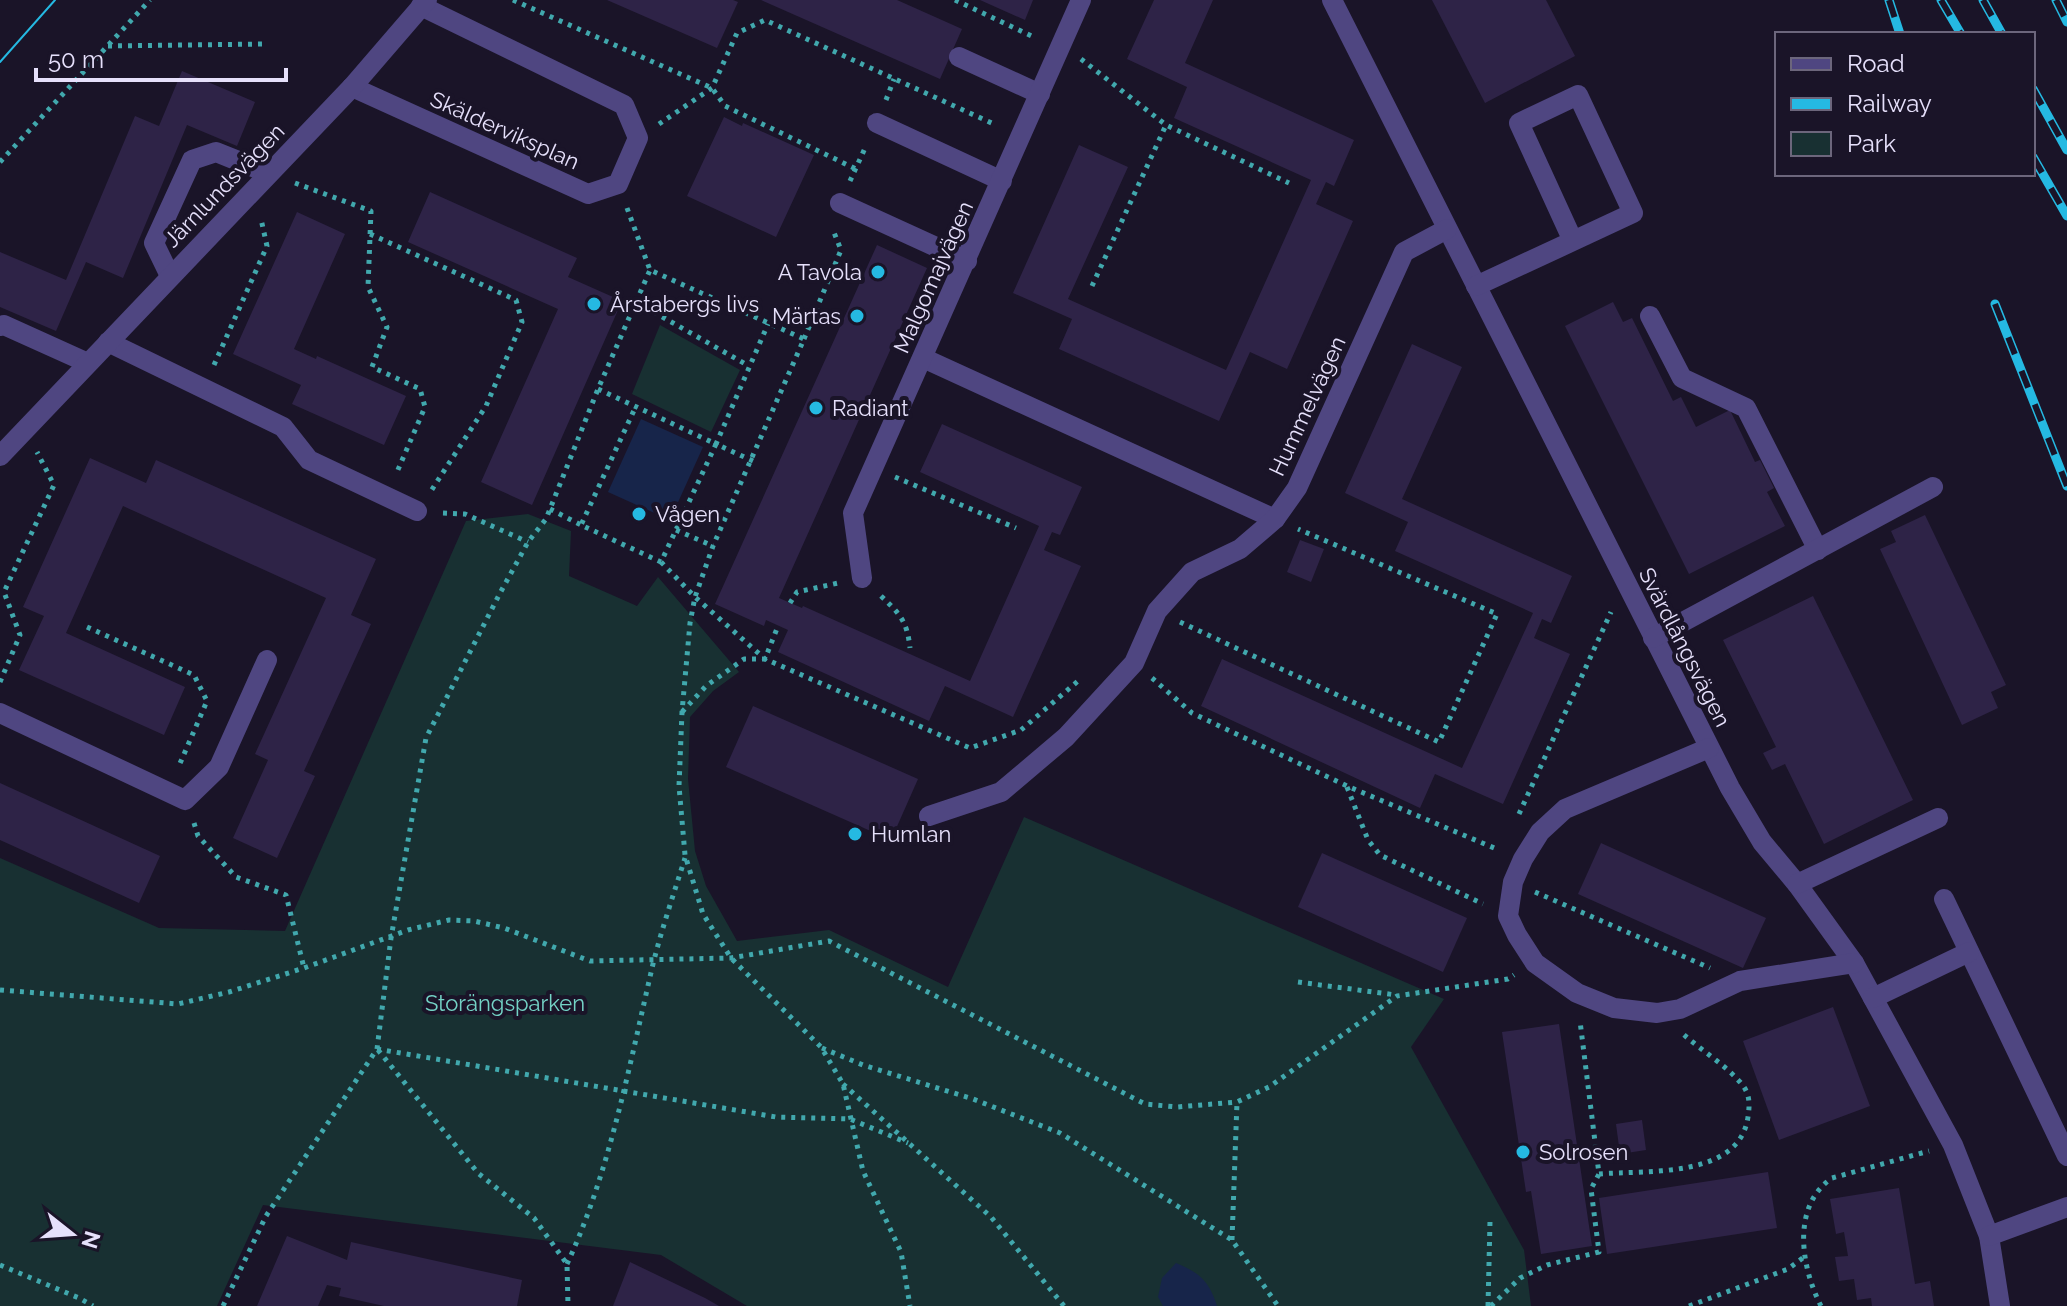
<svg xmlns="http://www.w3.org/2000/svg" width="2067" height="1306" font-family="Raleway,sans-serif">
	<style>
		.green { fill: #183032 }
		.water { fill: #17254a }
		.building { fill: #2e2347 }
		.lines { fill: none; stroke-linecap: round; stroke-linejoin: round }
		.path { stroke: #41a8ad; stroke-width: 5; stroke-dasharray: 4 6; stroke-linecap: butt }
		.minor { stroke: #4f4681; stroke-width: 20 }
		.tram { stroke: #25b9e2; stroke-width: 2 }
		.rail-casing { stroke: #25b9e2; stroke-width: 9 }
		.rail { stroke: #1a1428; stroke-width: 6; stroke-dasharray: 18; stroke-linecap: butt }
		.poi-dot { fill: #25b9e2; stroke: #1a1428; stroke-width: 3 }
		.labels { text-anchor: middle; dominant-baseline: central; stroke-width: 8; stroke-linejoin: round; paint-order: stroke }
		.street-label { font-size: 22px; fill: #e6e0fb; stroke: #1a1428 }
		.poi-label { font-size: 22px; fill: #e6e0fb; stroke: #1a1428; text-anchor: start }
		.park-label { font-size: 22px; fill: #74d3c6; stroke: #1a1428 }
	</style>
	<rect width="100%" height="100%" fill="#1a1428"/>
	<!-- green -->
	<g class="green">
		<path d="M660 325 740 370 711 432 632 394Z"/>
		<path d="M528 514 571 531 569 576 637 606 658 577 739 672 713 691 690 717 688 779 695 851 706 886 737 941 829 930 948 987 1024 817 1444 999 1411 1047 1524 1250 1531 1306H747L661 1255 263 1205 217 1306H0V858L159 928 285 931 466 521Z"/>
	</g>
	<!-- water -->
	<g class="water">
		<path d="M641 419 703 447 670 520 608 492Z"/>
		<path d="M1176 1263C1200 1273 1209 1281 1217 1306H1163L1158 1297 1162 1278Z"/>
	</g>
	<!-- building -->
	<g class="building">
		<path d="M607 0H733L738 2 717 48Z"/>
		<path d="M761 0H897L962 29 940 79Z"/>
		<path d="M980 0H1033L1025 20Z"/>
		<path d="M1154 0H1213L1185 63 1354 140 1334 186 1326 182 1316 204 1353 221 1287 369 1250 352 1219 421 1059 349 1072 319 1013 293 1079 145 1128 167 1068 299 1226 370 1311 180 1174 118 1187 87 1127 59Z"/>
		<path d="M1432 0H1546L1575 56 1485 103Z"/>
		<path d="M182 71 255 102 237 146 187 125 123 278 86 262 56 331 0 307V252L66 280 135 116 159 126Z"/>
		<path d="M724 117 742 126 743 123 814 155 776 237 687 196Z"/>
		<path d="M430 192 577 258 568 277 622 301 532 505 481 482 558 309 408 242Z"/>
		<path d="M297 212 345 234 294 349 316 359 317 356 406 396 384 445 292 404 301 385 233 354Z"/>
		<path d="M877 245 927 268 779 598 802 608 803 606 970 681 1039 526 920 472 942 424 1082 487 1060 535 1052 532 1044 550 1081 566 1013 717 945 686 929 721 778 652 788 630 766 620 764 626 715 604Z"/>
		<path d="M1613 302 1623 322 1632 318 1673 401 1681 397 1696 427 1730 410 1755 462 1760 460 1774 488 1767 492 1785 526 1689 574 1565 326Z"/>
		<path d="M1412 344 1462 367 1402 499 1572 576 1551 623 1542 619 1534 638 1570 654 1503 804 1435 774 1420 808 1201 706 1222 659 1462 768 1533 613 1395 551 1408 522 1345 493Z"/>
		<path d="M90 458 146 483 156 460 376 559 351 615 371 624 304 771 315 776 277 858 233 838 268 760 255 754 326 598 123 506 66 633 185 687 164 735 19 670 44 616 23 607Z"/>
		<path d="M1925 515 2006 685 1991 692 1998 708 1962 725 1880 549 1896 542 1891 531Z"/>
		<path d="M1300 540 1324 549 1311 582 1287 572Z"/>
		<path d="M1813 596 1913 800 1824 844 1785 764 1772 770 1763 753 1776 747 1723 640Z"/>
		<path d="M753 706 918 779 891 840 726 767Z"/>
		<path d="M0 783 160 856 139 903 0 840Z"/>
		<path d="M1601 843 1766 918 1743 968 1578 894Z"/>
		<path d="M1322 853 1467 918 1443 972 1298 907Z"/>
		<path d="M1833 1007 1870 1106 1779 1140 1743 1041Z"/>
		<path d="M1559 1024 1592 1246 1541 1254 1531 1191 1526 1192 1502 1032Z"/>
		<path d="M1642 1120 1646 1150 1620 1154 1616 1124Z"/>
		<path d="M1768 1172 1777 1228 1607 1254 1599 1198Z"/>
		<path d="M1899 1188 1915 1284 1930 1281 1934 1306H1872L1871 1298 1857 1300 1854 1279 1839 1281 1835 1257 1848 1256 1844 1232 1836 1234 1830 1199Z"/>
		<path d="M287 1236 347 1260 351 1242 522 1280 517 1306H384L339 1296 341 1288 327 1285 318 1306H257Z"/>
		<path d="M630 1262 705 1298 719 1306H613Z"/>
	</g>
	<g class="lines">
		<!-- path -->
		<g class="path">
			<path d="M513 0 712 88 725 106 856 169"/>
			<path d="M955 0 1036 38"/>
			<path d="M108 46 263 44"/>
			<path d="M1081 59 1166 125 1289 183"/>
			<path d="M886 100 894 79"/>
			<path d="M659 124 712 88 737 33 765 20 996 125"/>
			<path d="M0 162 150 0"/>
			<path d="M850 181 866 146"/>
			<path d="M295 183 371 211 368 287 387 327 372 367 420 389 425 407 397 472"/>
			<path d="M627 208 650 270 804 339 713 546 695 597 690 623 682 712 679 786 685 855 703 914 731 958 821 1047 843 1084 863 1171 901 1252 910 1306"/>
			<path d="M370 234 516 300 522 322 486 406 431 491"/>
			<path d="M1092 286 1166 125"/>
			<path d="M636 302 749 366"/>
			<path d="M804 339 841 250 833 230"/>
			<path d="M214 365 267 246 261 219"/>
			<path d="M598 389 716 444 661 562 581 525 636 406"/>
			<path d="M753 461 716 444 768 324"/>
			<path d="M895 477 1016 528"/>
			<path d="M550 509 581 525"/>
			<path d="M443 513 465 514 528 542"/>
			<path d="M676 530 713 546"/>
			<path d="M661 562 695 597 765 659 970 748 1021 730 1078 681"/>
			<path d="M881 596C900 614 907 621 910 648"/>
			<path d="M790 603 797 592 838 583"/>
			<path d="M1180 622 1439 742 1497 614 1298 529"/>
			<path d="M87 627 194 675 207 701 178 768"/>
			<path d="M1152 678 1192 713 1347 786 1499 850"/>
			<path d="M0 682 20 635 4 592 54 485 37 452"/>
			<path d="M682 712 706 686 744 659H765L778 626"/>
			<path d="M1347 787 1368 840 1380 855 1483 904"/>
			<path d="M1519 814 1611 612"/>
			<path d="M194 823 198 836 236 877 286 895 304 968"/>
			<path d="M1535 892 1710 968"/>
			<path d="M1298 982 1396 995"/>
			<path d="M0 990 178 1004 229 992 304 968 408 930 449 920 474 921 504 928 590 961 731 958 829 941 1145 1104 1177 1107 1237 1102 1269 1087 1397 996 1508 979 1514 975"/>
			<path d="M822 1048 863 1065 973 1099 1060 1133 1232 1240 1278 1306"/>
			<path d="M377 1049 776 1117 850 1119 908 1143"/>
			<path d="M378 1050 478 1173 534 1218 567 1264 568 1306"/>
			<path d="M843 1084 991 1217 1064 1306"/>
			<path d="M1599 1174C1647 1170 1739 1179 1748 1117 1750 1103 1750 1093 1740 1082 1724 1064 1701 1050 1683 1034"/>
			<path d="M1232 1240 1237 1102"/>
			<path d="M567 1264C610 1172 630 1062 653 964 662 928 674 893 685 858"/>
			<path d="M0 1265 79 1298 93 1306"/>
			<path d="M223 1306 266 1216 377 1049 391 938 426 738 499 595 528 542 546 519 598 389 650 270"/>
			<path d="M1488 1306 1490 1221"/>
			<path d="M1491 1306 1520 1278 1547 1265 1599 1252 1591 1189 1599 1174 1580 1021"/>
			<path d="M1689 1306 1788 1269 1804 1257"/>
			<path d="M1821 1306C1801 1267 1791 1206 1832 1178L1929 1151"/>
		</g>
		<!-- minor -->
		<g class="minor">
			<path d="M1332 0 1730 788 1762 842 1797 884 1854 963 1953 1145 1989 1236 2000 1306"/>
			<path d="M959 57 1040 94"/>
			<path d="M352 87 588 194 618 184 638 138 624 105 421 6"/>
			<path d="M877 123 1002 181"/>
			<path d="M840 203 967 261"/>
			<path d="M170 276 154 243 192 160 216 152 268 173"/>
			<path d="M1476 286 1573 241 1519 123 1578 95 1633 213 1573 241"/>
			<path d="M1650 316 1682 378 1746 408 1818 550"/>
			<path d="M0 326 4 325 88 363"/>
			<path d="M108 342 283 427 309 460 417 511"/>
			<path d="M923 358 1275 519"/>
			<path d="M0 456 352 87 427 0"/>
			<path d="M862 578 853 513 1081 0"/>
			<path d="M1653 638 1933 487"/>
			<path d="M0 713 185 800 219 767 267 660"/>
			<path d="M1709 748 1565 809 1540 832 1523 859 1513 882 1508 916 1517 935 1535 963 1577 993 1614 1008 1657 1013 1680 1009 1740 981 1854 963"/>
			<path d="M929 816 1001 792 1066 737 1134 663 1157 611 1192 572 1240 549 1275 519 1297 488 1404 252 1447 229"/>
			<path d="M1797 884 1938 818"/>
			<path d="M1944 899 2067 1156"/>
			<path d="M1873 998 1969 952"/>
			<path d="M1989 1236 2067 1207"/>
		</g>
		<!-- tram -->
		<path class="tram" d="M0 62 55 0"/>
		<!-- rail casing -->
		<g class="rail-casing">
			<g id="rail">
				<path d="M1889 0 1900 34"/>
				<path d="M1941 0 1961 34"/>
				<path d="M1983 0 2002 34"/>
				<path d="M2056 0 2067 22"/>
				<path d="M2033 89 2067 150"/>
				<path d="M2033 157 2067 216"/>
				<path d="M1995 304 2067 486"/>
			</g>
		</g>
		<!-- rail -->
		<use href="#rail" class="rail"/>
	</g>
	<!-- markers -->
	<g class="poi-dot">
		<circle cx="878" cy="272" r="8"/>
		<circle cx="594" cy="304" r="8"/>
		<circle cx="857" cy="316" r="8"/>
		<circle cx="816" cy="408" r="8"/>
		<circle cx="639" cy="514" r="8"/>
		<circle cx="855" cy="834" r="8"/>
		<circle cx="1523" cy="1152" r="8"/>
	</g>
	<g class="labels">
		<!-- street labels -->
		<g class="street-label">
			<text transform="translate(505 130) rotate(24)">Skälderviksplan</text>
			<text transform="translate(224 185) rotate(-46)">Järnlundsvägen</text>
			<text transform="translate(933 277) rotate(-66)">Malgomajvägen</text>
			<text transform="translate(1307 406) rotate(-65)">Hummelvägen</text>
			<text transform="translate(1685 647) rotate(63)">Svärdlångsvägen</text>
		</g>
		<!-- poi labels -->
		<g class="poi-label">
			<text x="862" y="272" text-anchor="end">A Tavola</text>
			<text x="610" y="304">Årstabergs livs</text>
			<text x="841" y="316" text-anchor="end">Märtas</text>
			<text x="832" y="408">Radiant</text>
			<text x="655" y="514">Vågen</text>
			<text x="871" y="834">Humlan</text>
			<text x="1539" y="1152">Solrosen</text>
		</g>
		<!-- park labels -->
		<g class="park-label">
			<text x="505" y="1003">Storängsparken</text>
		</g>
	</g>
	<!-- legend -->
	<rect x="1775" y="32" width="260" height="144" fill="#1a1428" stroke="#6c667c" stroke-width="2"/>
	<rect x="1791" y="58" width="40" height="12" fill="#4f4681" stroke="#6c667c" stroke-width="2"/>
	<text x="1847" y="72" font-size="24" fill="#e6e0fb">Road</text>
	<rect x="1791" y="98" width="40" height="12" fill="#25b9e2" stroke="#6c667c" stroke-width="2"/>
	<text x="1847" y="112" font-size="24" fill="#e6e0fb">Railway</text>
	<rect x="1791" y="132" width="40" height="24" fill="#183032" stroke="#6c667c" stroke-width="2"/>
	<text x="1847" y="152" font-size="24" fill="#e6e0fb">Park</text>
	<!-- north arrow -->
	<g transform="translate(72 1234) rotate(107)" stroke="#1a1428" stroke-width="6" paint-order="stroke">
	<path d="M0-6L14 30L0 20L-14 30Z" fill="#e6e0fb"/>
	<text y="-12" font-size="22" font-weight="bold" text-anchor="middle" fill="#e6e0fb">N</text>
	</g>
	<!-- scale -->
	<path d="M36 68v12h250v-12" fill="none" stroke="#e6e0fb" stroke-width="4"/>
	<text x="48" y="68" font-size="24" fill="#e6e0fb" stroke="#1a1428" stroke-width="6" paint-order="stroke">50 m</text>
</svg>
